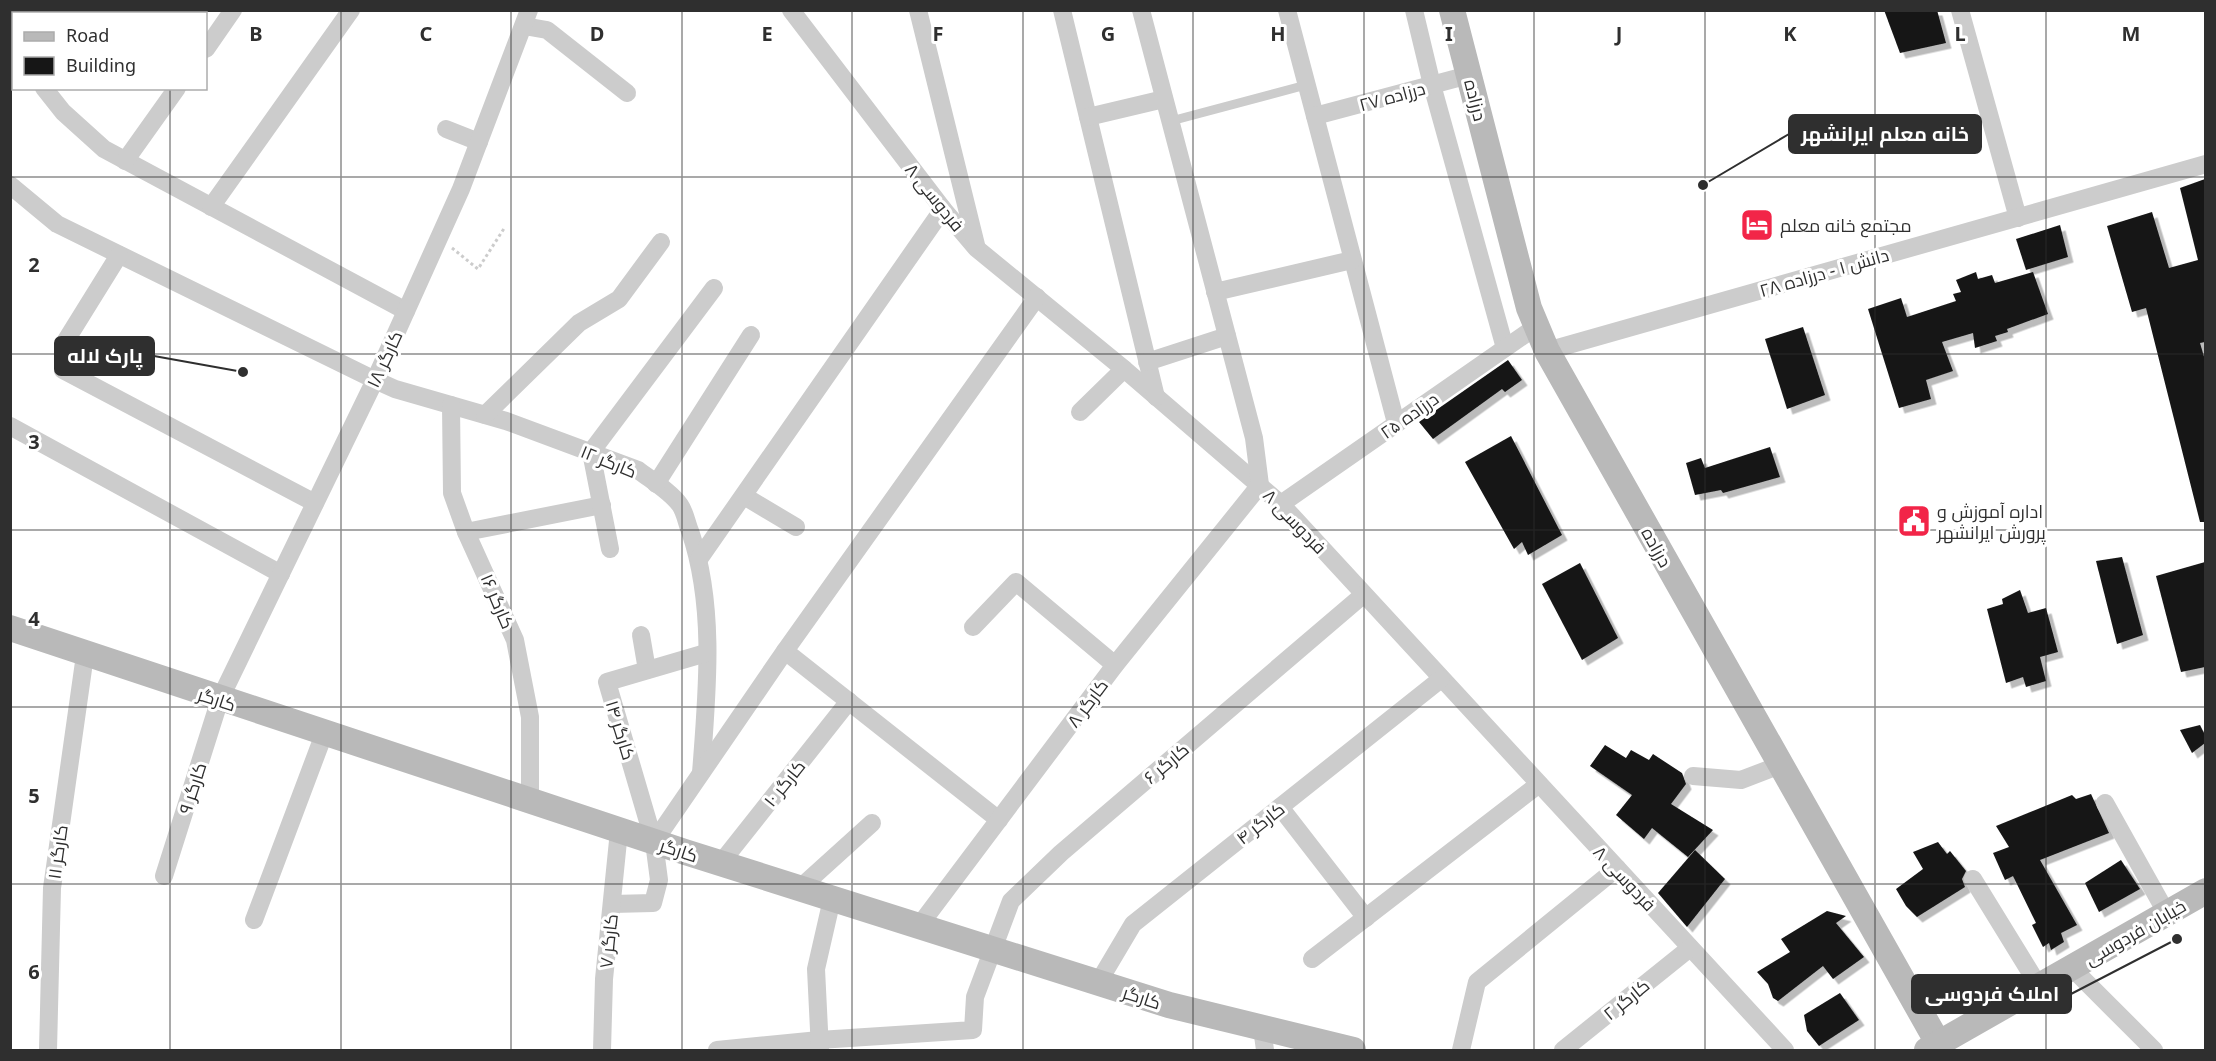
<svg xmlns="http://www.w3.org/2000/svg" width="2216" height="1061" font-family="'Noto Sans',Cairo,sans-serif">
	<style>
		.building { fill: #161616; filter: url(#shadow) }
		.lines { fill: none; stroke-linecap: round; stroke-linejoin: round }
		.path { stroke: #ccc; stroke-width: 3; stroke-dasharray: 3 3; stroke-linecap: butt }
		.lane { stroke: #ccc; stroke-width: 9 }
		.street { stroke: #ccc; stroke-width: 18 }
		.secondary { stroke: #b9b9b9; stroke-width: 26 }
		.grid { fill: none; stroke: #2f2f2f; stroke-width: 1.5; stroke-opacity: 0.55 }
		.labels { text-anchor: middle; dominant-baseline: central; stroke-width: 6; stroke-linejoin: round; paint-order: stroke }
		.street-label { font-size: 18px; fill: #2f2f2f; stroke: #fff }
		.poi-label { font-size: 18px; fill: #2f2f2f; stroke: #fff; text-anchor: start }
		.grid-label { font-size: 20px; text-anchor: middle; font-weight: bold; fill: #2f2f2f; stroke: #fff; stroke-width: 6; stroke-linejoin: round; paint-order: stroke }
		.leader { fill: none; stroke: #2f2f2f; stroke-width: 2 }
		.callout-dot { fill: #2f2f2f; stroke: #fff; stroke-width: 2 }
		.callout { fill: #2f2f2f; stroke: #2f2f2f; stroke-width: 2 }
		.callout-label { font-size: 20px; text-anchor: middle; font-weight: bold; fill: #fff }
	</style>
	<defs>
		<filter id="shadow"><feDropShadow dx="5.5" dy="5.5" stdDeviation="0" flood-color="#0004"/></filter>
	</defs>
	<rect width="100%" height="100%" fill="#fff"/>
	<!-- building -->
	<g class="building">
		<path d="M1884 10H1937L1946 43 1900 53Z"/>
		<path d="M2205 179V342L2200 343 2205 360V522H2200L2146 308 2132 312 2107 226 2152 212 2169 268 2198 260 2180 188Z"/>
		<path d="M2060 225 2068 257 2026 270 2016 239Z"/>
		<path d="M1976 272 1978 279 1992 275 1995 283 2033 272 2048 314 2007 329 2008 332 1995 336 1997 341 1975 348 1973 333 1942 342 1953 371 1926 380 1931 399 1899 408 1868 309 1901 298 1907 317 1956 301 1953 294 1961 292 1956 280Z"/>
		<path d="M1803 327 1825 395 1787 409 1765 339Z"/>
		<path d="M1508 360 1522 380 1505 392 1502 389 1433 439 1419 422Z"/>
		<path d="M1511 436 1562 535 1528 555 1522 542 1514 549 1465 462Z"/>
		<path d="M1770 447 1780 477 1723 493 1721 490 1695 495 1686 463 1701 458 1705 468Z"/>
		<path d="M2122 557 2143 635 2117 644 2096 561Z"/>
		<path d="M2205 562V667L2181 672 2156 576Z"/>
		<path d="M1580 563 1618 638 1582 660 1542 584Z"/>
		<path d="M2020 590 2028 613 2046 608 2058 652 2040 657 2046 681 2026 687 2023 677 2006 683 1987 609 2003 604 2002 599Z"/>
		<path d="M2200 725 2205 735V743L2192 753 2180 730Z"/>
		<path d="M1605 745 1626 758 1631 750 1649 760 1653 754 1682 773 1686 784 1671 804 1713 830 1688 857 1652 828 1644 839 1616 815 1632 795 1590 766Z"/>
		<path d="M2091 794 2109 833 2040 860 2077 925 2061 933 2064 942 2051 950 2049 943 2043 947 2032 925 2036 923 2013 876 2005 880 1993 853 2009 847 1996 826 2072 795 2076 799Z"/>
		<path d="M1938 842 1947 854 1950 851 1966 871 1962 879 1965 887 1917 917 1906 906 1896 889 1923 869 1913 852Z"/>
		<path d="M1695 850 1725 879 1687 927 1658 893Z"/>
		<path d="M2121 860 2140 889 2099 912 2085 883Z"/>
		<path d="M1827 911 1846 916 1836 923 1864 957 1833 979 1823 966 1778 1001 1773 998 1768 984 1757 972 1790 952 1781 939Z"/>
		<path d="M1840 993 1859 1020 1819 1046 1807 1031 1804 1015Z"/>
	</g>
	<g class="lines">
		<!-- path -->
		<path class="path" d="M452 248 478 269 505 227"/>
		<!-- lane -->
		<path class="lane" d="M1171 121 1306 85"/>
		<!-- street -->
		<g class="street">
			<path d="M791 10 943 209 976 248 1124 369 1281 504 1785 1050"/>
			<path d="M918 10 976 245"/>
			<path d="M1062 10 1156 397"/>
			<path d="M1287 10 1396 423"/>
			<path d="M1414 10 1432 85 1505 348"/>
			<path d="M1960 10 2018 218"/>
			<path d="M48 14 53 10"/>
			<path d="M524 26 547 30 627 93"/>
			<path d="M10 46 14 50"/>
			<path d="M206 49 233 10"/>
			<path d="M44 88 63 112 104 149 406 311"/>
			<path d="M1315 116 1469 75"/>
			<path d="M1088 117 1164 99"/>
			<path d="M446 129 479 142"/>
			<path d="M125 161 177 88"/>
			<path d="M10 185 57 224 375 380 395 389 506 421 638 470C651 480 671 492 680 505 685 512 687 524 690 531 716 607 707 694 701 773"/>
			<path d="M211 207 351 10"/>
			<path d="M119 255 65 342 63 370 315 503"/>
			<path d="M1215 292 1352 260"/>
			<path d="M1547 351 2206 164"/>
			<path d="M1147 362 1227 336"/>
			<path d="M451 405 452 493 466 532 515 640 530 717V802"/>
			<path d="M1080 412 1124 369"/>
			<path d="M485 415 579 323 619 299 661 242"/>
			<path d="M10 426 281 574"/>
			<path d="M656 484 751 335"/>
			<path d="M744 496 796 527"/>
			<path d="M1281 504 1537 326"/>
			<path d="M466 532 602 505"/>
			<path d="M610 549 591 452 714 288"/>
			<path d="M699 559 943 209"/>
			<path d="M973 627 1016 582 1115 665"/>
			<path d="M641 635 647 670"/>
			<path d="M785 651 999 820"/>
			<path d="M1693 776 1741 780 1780 765"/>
			<path d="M2105 803 2167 914"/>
			<path d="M1280 807 1366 918"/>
			<path d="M654 842 785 651 1037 297"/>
			<path d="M720 864 849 701"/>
			<path d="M164 876 220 699 375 380 461 189 529 10"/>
			<path d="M1973 879 2040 988"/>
			<path d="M799 889 872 823"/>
			<path d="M612 904 653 903 659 880 654 842 607 682 706 653"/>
			<path d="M254 920 324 734"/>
			<path d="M919 926 1115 665 1260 485 1254 438 1141 10"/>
			<path d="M1312 959 1539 784"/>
			<path d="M2073 969 2154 1050"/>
			<path d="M1098 983 1133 924 1441 679"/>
			<path d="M1262 1028 1265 1050"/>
			<path d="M48 1050 52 888 85 655"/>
			<path d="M602 1050 604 979 619 831"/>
			<path d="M717 1050 819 1040 973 1030 975 997 1011 901 1061 853 1363 595"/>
			<path d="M820 1050 816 969 832 899"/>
			<path d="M1461 1050 1477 982 1617 868"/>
			<path d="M1563 1050 1690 948"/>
		</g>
		<!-- secondary -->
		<g class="secondary">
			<path d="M1452 10 1529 308 1547 351 1942 1050"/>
			<path d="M10 628 685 852 1169 1005 1353 1050"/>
			<path d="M1927 1050 2206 891"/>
		</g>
	</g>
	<!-- grid -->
	<path class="grid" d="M170 10V14M341 10V1050M511 10V1050M682 10V1050M852 10V1050M1023 10V1050M1193 10V1050M1364 10V1050M1534 10V1050M1705 10V1050M1875 10V1050M2046 10V1050M170 88V1050M10 177H2206M10 354H2206M10 530H2206M10 707H2206M10 884H2206"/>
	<!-- icons -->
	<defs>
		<g id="hotel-square" transform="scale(1.725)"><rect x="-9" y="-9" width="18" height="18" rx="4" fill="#f22548" stroke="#fff"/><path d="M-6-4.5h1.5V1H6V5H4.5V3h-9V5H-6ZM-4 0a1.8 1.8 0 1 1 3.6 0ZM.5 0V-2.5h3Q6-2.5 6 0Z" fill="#fff"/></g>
		<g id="civic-square" transform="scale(1.725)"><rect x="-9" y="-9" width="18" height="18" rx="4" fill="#f22548" stroke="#fff"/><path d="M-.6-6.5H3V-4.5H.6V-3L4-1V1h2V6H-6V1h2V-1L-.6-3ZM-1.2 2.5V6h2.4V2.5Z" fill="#fff"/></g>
	</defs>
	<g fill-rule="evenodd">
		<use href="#hotel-square" x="1757" y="225"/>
		<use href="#civic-square" x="1914" y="521"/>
	</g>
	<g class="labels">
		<!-- street labels -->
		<g class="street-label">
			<text transform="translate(1392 96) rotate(-15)">درزاده ۲۷</text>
			<text transform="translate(1476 100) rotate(76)">درزاده</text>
			<text transform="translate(935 197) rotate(51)">فردوسی ۸</text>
			<text transform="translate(1824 272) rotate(-16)">دانش ۱ - درزاده ۲۸</text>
			<text transform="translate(384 359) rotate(-65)">کارگر ۱۸</text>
			<text transform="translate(1409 415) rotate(-35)">درزاده ۲۵</text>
			<text transform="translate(609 461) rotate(22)">کارگر ۱۲</text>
			<text transform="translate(1295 521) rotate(46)">فردوسی ۸</text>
			<text transform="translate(1657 547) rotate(61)">درزاده</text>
			<text transform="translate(498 601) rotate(67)">کارگر ۱۶</text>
			<text transform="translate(217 699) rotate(18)">کارگر</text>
			<text transform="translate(1087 703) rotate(-53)">کارگر ۸</text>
			<text transform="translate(621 730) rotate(73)">کارگر ۱۴</text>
			<text transform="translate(1166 763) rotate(-40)">کارگر ۶</text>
			<text transform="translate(784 783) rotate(-51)">کارگر ۱۰</text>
			<text transform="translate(192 788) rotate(-72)">کارگر ۹</text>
			<text transform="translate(1260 823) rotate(-38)">کارگر ۴</text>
			<text transform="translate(679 850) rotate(18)">کارگر</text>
			<text transform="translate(57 852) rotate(-82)">کارگر ۱۱</text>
			<text transform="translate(1625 878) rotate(47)">فردوسی ۸</text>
			<text transform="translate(2135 932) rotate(-30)">خیابان فردوسی</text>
			<text transform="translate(608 941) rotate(-84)">کارگر ۷</text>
			<text transform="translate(1142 997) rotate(18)">کارگر</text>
			<text transform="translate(1626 999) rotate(-39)">کارگر ۲</text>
		</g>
		<!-- poi labels -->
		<g class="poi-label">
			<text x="1780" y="225">مجتمع خانه معلم</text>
			<text x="1937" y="511">اداره آموزش و<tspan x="1937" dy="21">پرورش ایرانشهر</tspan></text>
		</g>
	</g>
	<g class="grid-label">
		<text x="256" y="41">B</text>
		<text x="426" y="41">C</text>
		<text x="597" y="41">D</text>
		<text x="767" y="41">E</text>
		<text x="938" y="41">F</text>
		<text x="1108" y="41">G</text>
		<text x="1278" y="41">H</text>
		<text x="1449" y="41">I</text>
		<text x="1619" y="41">J</text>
		<text x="1790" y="41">K</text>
		<text x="1960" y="41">L</text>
		<text x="2131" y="41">M</text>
		<text x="34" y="272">2</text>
		<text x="34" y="449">3</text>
		<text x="34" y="626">4</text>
		<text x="34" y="803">5</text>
		<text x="34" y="979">6</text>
	</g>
	<!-- callouts -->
	<path class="leader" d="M1703 185L1789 134M243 372L154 356M2177 939L2071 994"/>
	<g class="callout-dot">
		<circle cx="1703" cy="185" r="6"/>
		<circle cx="243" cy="372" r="6"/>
		<circle cx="2177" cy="939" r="6"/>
	</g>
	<g class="callout">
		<rect x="1789" y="115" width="192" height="38" rx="6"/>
		<rect x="55" y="337" width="99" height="38" rx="6"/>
		<rect x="1912" y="975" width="159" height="38" rx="6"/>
	</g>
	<g class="callout-label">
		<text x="1885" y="141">خانه معلم ایرانشهر</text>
		<text x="105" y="363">پارک لاله</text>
		<text x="1992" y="1001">املاک فردوسی</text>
	</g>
	<!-- border -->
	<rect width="2216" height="1061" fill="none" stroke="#2f2f2f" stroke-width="24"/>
	<!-- legend -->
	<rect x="12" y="12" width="195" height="78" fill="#ffffff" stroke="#acacac" stroke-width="1.5"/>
	<rect x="24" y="32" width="30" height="9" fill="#b9b9b9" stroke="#acacac" stroke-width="1.5"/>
	<text x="66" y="42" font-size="18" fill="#2f2f2f">Road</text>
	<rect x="24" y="57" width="30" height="18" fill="#161616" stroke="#acacac" stroke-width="1.5"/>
	<text x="66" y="72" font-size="18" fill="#2f2f2f">Building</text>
</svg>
